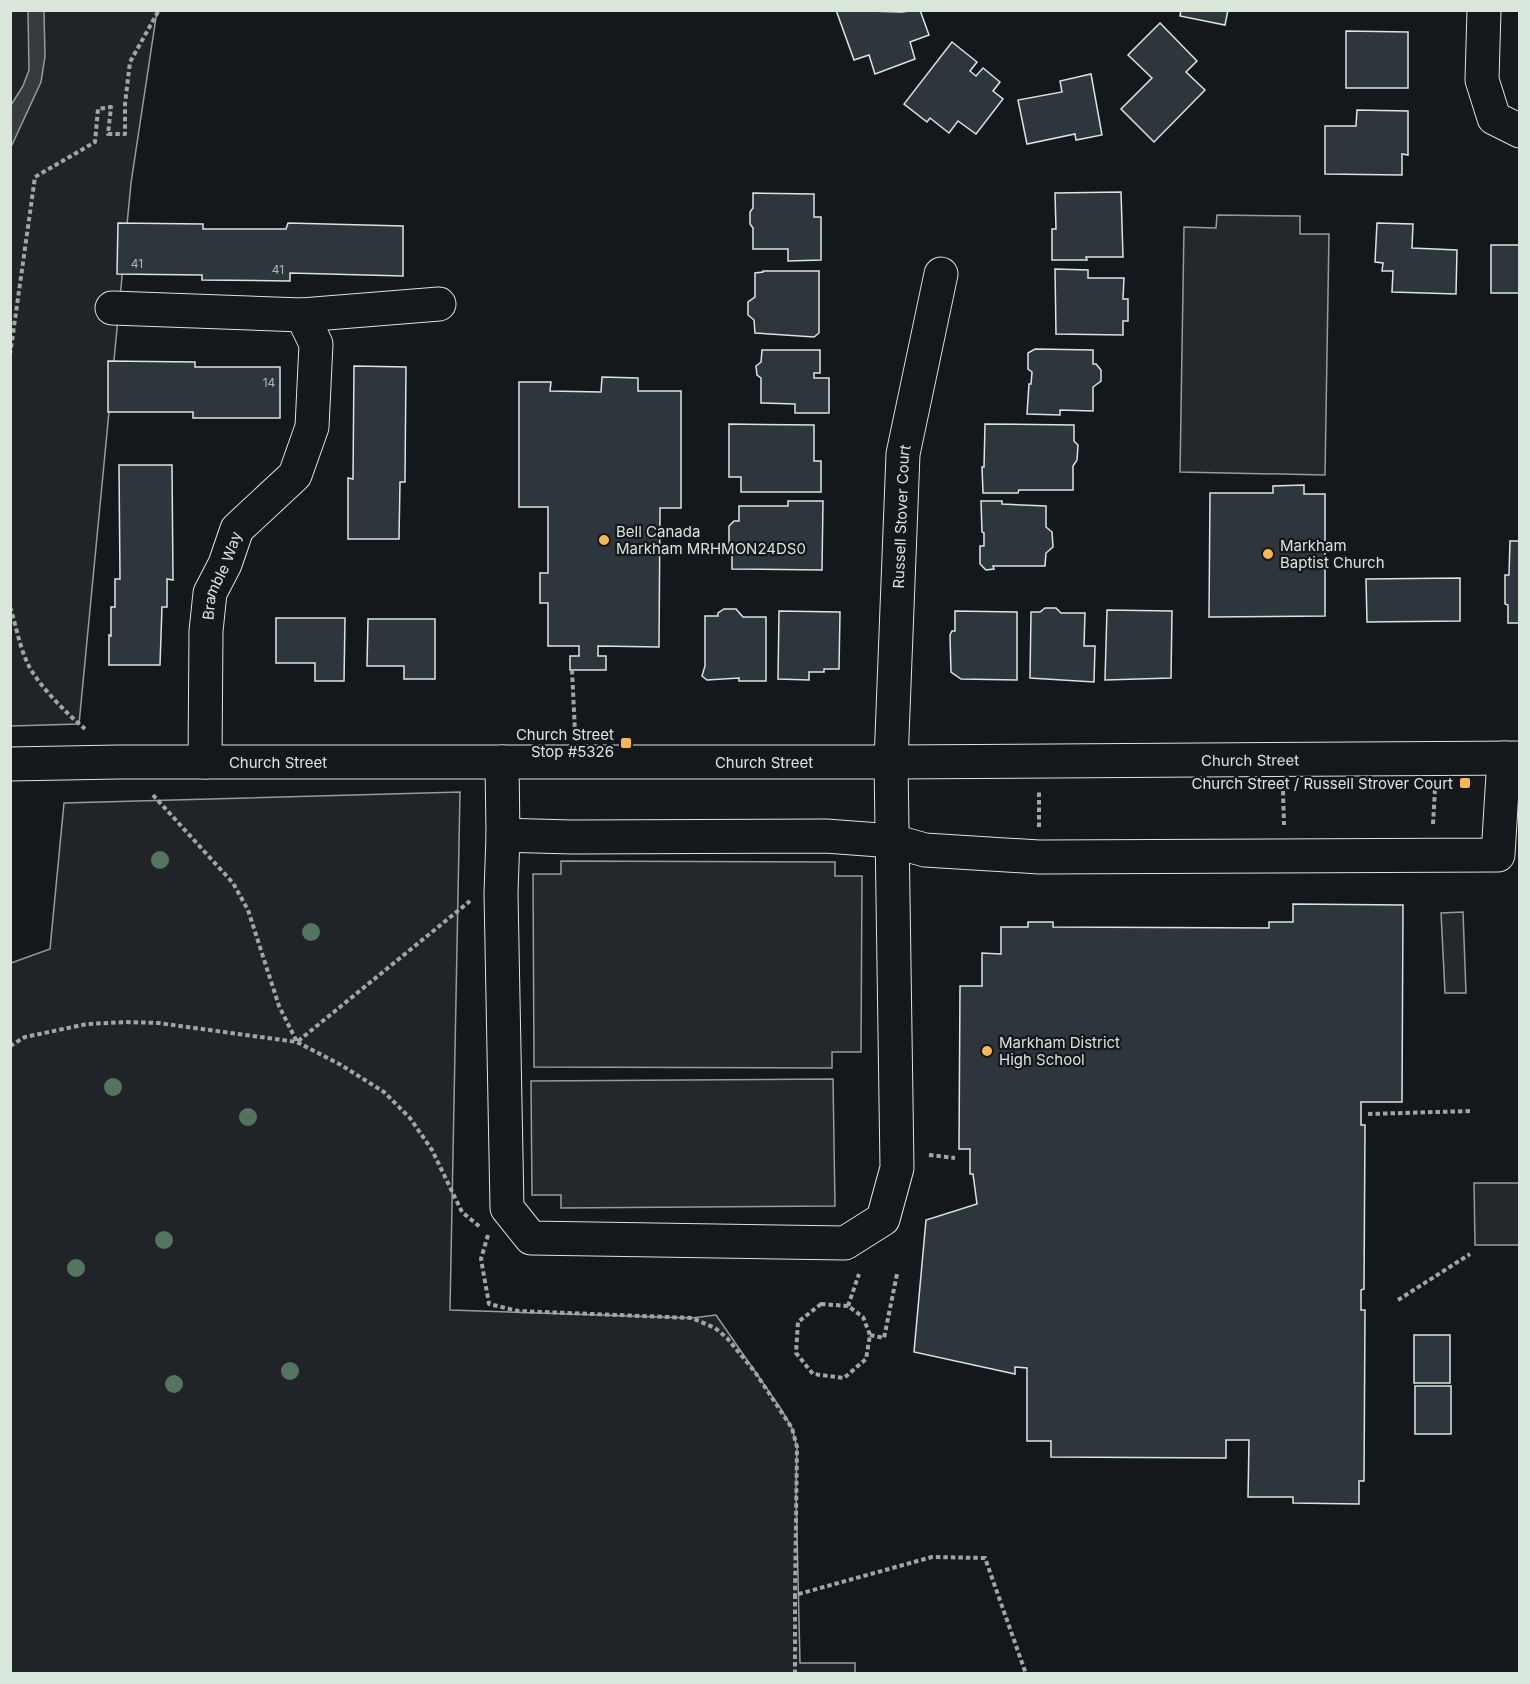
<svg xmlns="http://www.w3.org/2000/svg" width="1530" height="1684" font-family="Inter,sans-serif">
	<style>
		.green { fill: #202428; stroke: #939e99; stroke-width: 1.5 }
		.parking { fill: #24282b; stroke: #939e99; stroke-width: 1.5 }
		.water { fill: #363b3e; stroke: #939e99; stroke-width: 1.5 }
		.building { fill: #2c363c; stroke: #d8e6dc; stroke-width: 1.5 }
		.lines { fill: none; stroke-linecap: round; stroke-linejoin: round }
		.minor-casing { stroke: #d8e6dc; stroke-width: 35 }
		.path { stroke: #9da8a2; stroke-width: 4; stroke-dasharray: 4.5 3; stroke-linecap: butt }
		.minor { stroke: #14181c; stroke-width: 33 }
		.tree { fill: #55745f }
		.poi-dot { fill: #ffb74d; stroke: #14181c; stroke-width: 2 }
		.labels { text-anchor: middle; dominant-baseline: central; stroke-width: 4.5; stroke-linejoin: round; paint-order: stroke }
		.number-label { font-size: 12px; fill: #adbab4 }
		.street-label { font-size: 15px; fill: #d8e6dc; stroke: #14181c }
		.poi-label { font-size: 15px; fill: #d8e6dc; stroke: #14181c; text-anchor: start }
	</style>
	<rect width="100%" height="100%" fill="#14181c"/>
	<!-- green -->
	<g class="green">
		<path d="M10 11H157L131 183 79 724 11 726Z"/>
		<path d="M460 792 450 1310 692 1318 716 1315 781 1409 792 1428 797 1447 796 1490 800 1663H855V1673H11V963L50 949 64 803Z"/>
	</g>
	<!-- parking -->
	<g class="parking">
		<path d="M1217 215 1300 216V234H1329L1325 475 1180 472 1184 227 1216 228Z"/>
		<path d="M561 861 835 862V876H862L861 1052H832V1068L534 1067 533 874H561Z"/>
		<path d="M1463 912 1466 993H1445L1441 913Z"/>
		<path d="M833 1079 835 1206 561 1208V1195H532L531 1081Z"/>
		<path d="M1474 1183H1519V1245H1475Z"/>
	</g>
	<!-- water -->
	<path class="water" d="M28 11H44L45 56 41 82 11 147V105L23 86 29 70Z"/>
	<!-- building -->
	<g class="building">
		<path d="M836 10 901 12 920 10 929 35 910 42 915 59 875 74 869 55 854 60Z"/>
		<path d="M1181 10H1228L1225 25 1180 16Z"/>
		<path d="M1160 23 1197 61 1186 72 1205 90 1154 142 1121 109 1152 78 1128 55Z"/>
		<path d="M1346 31 1408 32V88H1346Z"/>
		<path d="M952 42 977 62 970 71 976 76 983 68 1000 82 993 91 1003 99 976 134 958 121 949 133 930 118 927 122 904 104Z"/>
		<path d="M1091 74 1102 135 1076 140 1075 134 1027 144 1018 100 1062 92 1060 81Z"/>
		<path d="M1357 110 1408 111V155L1402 154V175L1325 174V126H1356Z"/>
		<path d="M1121 192 1123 257H1086L1087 260H1052V229H1056L1055 193Z"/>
		<path d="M753 193 814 194V217H821V260L788 261V249H753V228L750 224V212L753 208Z"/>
		<path d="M118 223 203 224V229H286L288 223 403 226V276L290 273V281L202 280V275L117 274Z"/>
		<path d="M1377 223 1413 224 1412 248 1457 250 1456 294 1392 292 1393 271H1382L1383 263 1375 262Z"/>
		<rect x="1491" y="245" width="29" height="48"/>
		<path d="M1055 269 1088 270V278H1124L1123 299H1128V321H1123V335L1056 334Z"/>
		<path d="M763 271H819V333L814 337 755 333 754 320 748 315V302L755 297V273L763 272Z"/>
		<path d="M1035 349 1093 350V364H1096L1101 370V381L1093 387V411L1060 410V415L1027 414 1029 384H1031L1032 372 1028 369V353Z"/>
		<path d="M762 350H820V373H814V378H829V413H795V404L761 403V378L757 375 756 366 761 362Z"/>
		<path d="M108 361 195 362V367H280V418H193V412H108Z"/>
		<path d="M354 366 406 367 405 480V482H400L399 539H348V478L353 479Z"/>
		<path d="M602 377 638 378V391H681V508H660L659 647 598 646V656H606V670H570V656H579V646H548V603H540V573H548V507H519V382H551L550 391 601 392Z"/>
		<path d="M729 424 814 425V461H821V492H741V477H729Z"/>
		<path d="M985 424 1074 425V441L1078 445 1077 460 1073 466V490H1019L1018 493H983L982 467H984Z"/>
		<path d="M119 465H172L173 580 167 579V607H162L160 665H109V635L111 636V607H115V579H120Z"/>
		<path d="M1304 485V494H1325V616L1209 617 1210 493H1273V486Z"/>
		<path d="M788 501H823L822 570 732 569V549L729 546V526L734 521H739V506H788Z"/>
		<path d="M981 501H1002V504L1046 506V527L1052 532 1053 547 1046 553 1045 566H993L994 569 986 570 980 564V546H984V533L982 532Z"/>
		<path d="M1510 541H1520V623H1508V605L1505 604V575H1509Z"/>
		<path d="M1460 578V621L1367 622 1366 579Z"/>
		<path d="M1045 608H1056L1061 613H1085L1084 646H1095L1094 682 1030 678 1031 612H1040Z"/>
		<path d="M724 609H736L743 617H766V681H739V678L707 680 702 676 705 666V616H718V613Z"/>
		<path d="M1107 610 1172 611 1171 678 1105 680Z"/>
		<path d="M779 611 840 612 839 669H824V672H809V680L778 679Z"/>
		<path d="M955 611 1017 612V680L961 679 951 672 950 635 952 631H955Z"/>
		<path d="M276 618H345L344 681H315V663H276Z"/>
		<path d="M368 619H435V679H404V666H367Z"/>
		<path d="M1293 904 1403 905 1402 1102H1361V1125H1365L1364 1289 1361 1290V1310H1365L1364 1481H1359V1504L1293 1503V1497H1248L1249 1440H1226V1458L1051 1457V1441H1027V1368L1015 1367V1374L914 1352 926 1220 977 1204 973 1174H970V1149H959L960 986H982V953L1001 954V927H1028V922H1053V927L1269 928V922H1293Z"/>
		<rect x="1414" y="1335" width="36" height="48"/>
		<rect x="1415" y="1386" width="36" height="48"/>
	</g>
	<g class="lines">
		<!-- minor casing -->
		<g class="minor-casing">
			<g id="minor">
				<path d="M1484 10 1482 80 1494 118 1520 131"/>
				<path d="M112 308 302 315 439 304"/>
				<path id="s1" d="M205 762 206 631 210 593 225 564 237 529 295 475 312 427 316 344 302 315"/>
				<path id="s2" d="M502 762 503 835 501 893 507 1208 531 1238 845 1243 883 1219 897 1168 891 762 903 454 941 274"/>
				<path id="s3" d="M10 764 118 762H891L1520 758"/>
				<path d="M503 835 572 837 826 836 893 841 925 850 1039 857 1498 855 1504 758"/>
			</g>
		</g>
		<!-- path -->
		<g class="path">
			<path d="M10 355 35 177 95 142 98 109 111 107 108 134H125V104L130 62 159 10"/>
			<path d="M10 607C16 625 19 645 27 662 36 683 67 714 85 729"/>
			<path d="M572 670 575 732"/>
			<path d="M1283 791 1284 825"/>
			<path d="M153 795 233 883 248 910 279 1006 297 1042 470 901"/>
			<path d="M1433 824 1435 789"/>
			<path d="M1039 827V792"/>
			<path d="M10 1046 25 1037 87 1024 126 1022 158 1023 297 1042 341 1065 384 1092 410 1118 432 1150 462 1212 480 1227"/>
			<path d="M1368 1114 1471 1111"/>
			<path d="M929 1155 955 1158"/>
			<path d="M488 1235 481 1259 489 1304 518 1311 692 1318 715 1328 727 1338 755 1372 792 1428 797 1447 795 1595"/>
			<path d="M1398 1300 1470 1254"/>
			<path d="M821 1304 848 1306 863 1317 870 1335 866 1359 844 1378 813 1374 796 1353 798 1322Z"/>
			<path d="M848 1306 859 1274"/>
			<path d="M870 1335 884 1338 897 1274"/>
			<path d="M795 1674V1595L932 1557 985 1558 1026 1674"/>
		</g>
		<!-- minor -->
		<use href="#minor" class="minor"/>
	</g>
	<!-- trees -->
	<g class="tree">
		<circle cx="160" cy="860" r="9"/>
		<circle cx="311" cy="932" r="9"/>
		<circle cx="113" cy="1087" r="9"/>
		<circle cx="248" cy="1117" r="9"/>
		<circle cx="164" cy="1240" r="9"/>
		<circle cx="76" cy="1268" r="9"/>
		<circle cx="290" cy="1371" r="9"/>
		<circle cx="174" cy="1384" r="9"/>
	</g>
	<!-- markers -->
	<g class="poi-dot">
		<circle cx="604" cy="540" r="6"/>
		<circle cx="1268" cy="554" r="6"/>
		<rect x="620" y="737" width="12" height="12" rx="3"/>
		<rect x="1459" y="777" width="12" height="12" rx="3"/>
		<circle cx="987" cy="1051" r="6"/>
	</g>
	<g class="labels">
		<!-- number labels -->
		<g class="number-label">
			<text x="137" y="263">41</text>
			<text x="278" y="269">41</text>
			<text x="269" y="382">14</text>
		</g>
		<!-- street labels -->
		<g class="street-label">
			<text stroke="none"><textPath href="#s2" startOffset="1548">Russell Stover Court</textPath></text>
			<text stroke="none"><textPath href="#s1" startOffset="189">Bramble Way</textPath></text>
			<text stroke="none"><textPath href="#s3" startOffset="1240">Church Street</textPath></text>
			<text stroke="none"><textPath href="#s3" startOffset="268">Church Street</textPath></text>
			<text stroke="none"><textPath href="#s3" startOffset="754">Church Street</textPath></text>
		</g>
		<!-- poi labels -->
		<g class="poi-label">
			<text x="616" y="531">Bell Canada<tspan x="616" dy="17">Markham MRHMON24DS0</tspan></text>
			<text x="1280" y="545">Markham<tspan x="1280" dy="17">Baptist Church</tspan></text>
			<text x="614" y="734" text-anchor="end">Church Street<tspan x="614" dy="17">Stop #5326</tspan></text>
			<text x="1453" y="783" text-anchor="end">Church Street / Russell Strover Court</text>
			<text x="999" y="1042">Markham District<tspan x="999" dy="17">High School</tspan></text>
		</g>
	</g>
	<!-- border -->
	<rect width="1530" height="1684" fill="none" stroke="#d8e6dc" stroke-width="24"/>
</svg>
